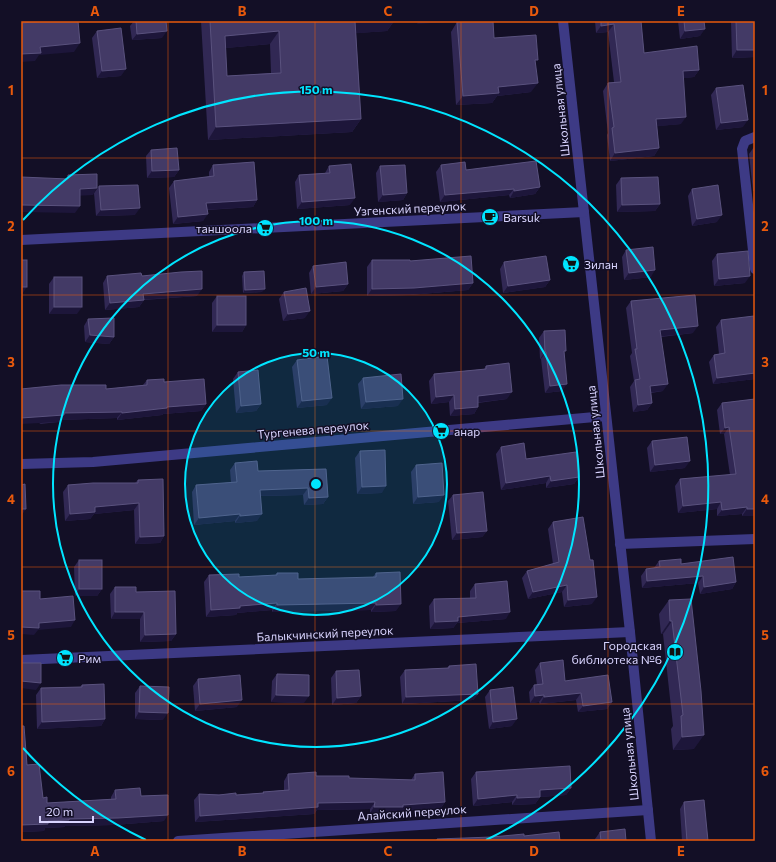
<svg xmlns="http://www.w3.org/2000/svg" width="776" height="862" font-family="Commissioner,sans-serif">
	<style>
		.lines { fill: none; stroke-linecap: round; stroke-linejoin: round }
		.minor { stroke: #3d3a85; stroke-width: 10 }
		.wall { fill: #312854; fill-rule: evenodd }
		.shaded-wall { fill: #1d163a }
		.building { fill: #433a66; stroke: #5a527e; fill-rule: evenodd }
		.grid { fill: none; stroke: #e8590c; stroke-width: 1; stroke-opacity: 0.55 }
		.ring { fill: none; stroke: #00e5ff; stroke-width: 2 }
		.labels { text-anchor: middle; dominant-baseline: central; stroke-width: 3; stroke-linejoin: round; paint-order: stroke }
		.street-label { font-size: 12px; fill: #d9d4ff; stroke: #130f26 }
		.poi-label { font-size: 12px; fill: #d9d4ff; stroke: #130f26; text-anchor: start }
		.centre { fill: #00e5ff; stroke: #130f26; stroke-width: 2 }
		.ring-label { font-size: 12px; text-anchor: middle; font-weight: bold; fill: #00e5ff; stroke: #130f26; stroke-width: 3; stroke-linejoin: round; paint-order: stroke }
		.neatline { fill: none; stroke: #e8590c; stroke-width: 1.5 }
		.grid-label { font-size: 13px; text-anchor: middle; font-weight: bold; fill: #e8590c }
	</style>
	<rect width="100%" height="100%" fill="#130f26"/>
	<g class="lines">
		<!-- minor -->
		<g class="minor">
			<path d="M563 21 630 632 651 841"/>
			<path d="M755 137 745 141 742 149 755 269"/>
			<path d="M21 240 584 212"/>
			<path d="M21 464 93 462 606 416"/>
			<path d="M620 544 755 539"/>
			<path d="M21 660 630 632"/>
			<path d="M178 841 648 810"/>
		</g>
	</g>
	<!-- wall -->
	<g class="wall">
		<path d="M134 21H136L162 38 132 40 130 26Z"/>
		<path d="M201 21H394L387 31 356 33 361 119 352 132 208 140ZM270 44 271 73 227 76 225 48Z"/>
		<path d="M595 21H641L644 53 699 70 694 77 683 78 681 124 657 126 659 148 654 156 610 161 607 135 608 133 603 91 608 83 614 82 608 32 596 33Z"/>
		<path d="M678 21H704L700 36 680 39Z"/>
		<path d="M731 21H755V57L732 58Z"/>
		<path d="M457 22 494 38 531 92 497 96 492 103 456 105 451 32Z"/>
		<path d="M97 31 121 76 97 78 92 38Z"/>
		<path d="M716 88 743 127 716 130 711 95Z"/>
		<path d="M754 147H755V191H753L749 154Z"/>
		<path d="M151 150 179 170 174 177 147 178 146 156Z"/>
		<path d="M213 165 257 200 253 207 207 210 203 221 173 224 169 188 174 181 209 177V172Z"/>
		<path d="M441 165 466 170 540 187 535 194 510 198 509 195 440 202 436 172Z"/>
		<path d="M329 166 350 205 297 209 295 182 299 175 325 173Z"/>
		<path d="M380 166 407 193 403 200 378 202 376 173Z"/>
		<path d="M621 178 660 204 655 211 617 212 616 185Z"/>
		<path d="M99 186 135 215 96 216 94 193Z"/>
		<path d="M692 189 717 222 692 226 688 196Z"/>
		<path d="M626 250 651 277 624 280 622 257Z"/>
		<path d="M717 254 745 283 714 286 712 261Z"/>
		<path d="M372 260 410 261 473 283 468 290 409 295 367 296V267Z"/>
		<path d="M504 262 550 280 545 287 503 293 500 269Z"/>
		<path d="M313 266 348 284 343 291 311 294 309 273Z"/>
		<path d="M244 272 262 292 243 293 242 276Z"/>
		<path d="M107 276H142L197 296 144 300 139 307 105 310 103 283Z"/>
		<path d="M54 277 77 314H49V284Z"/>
		<path d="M284 292 305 318 283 321 279 299Z"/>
		<path d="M217 296 246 325 242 332H212V303Z"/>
		<path d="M631 301 693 333 661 337 663 391 651 393 652 403 647 410 633 412 630 387 634 381 630 356 632 353 626 308Z"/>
		<path d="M88 319 114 337 109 344 85 342 84 326Z"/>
		<path d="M721 320 755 328V379L713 384 709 362 714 355 719 354 716 327Z"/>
		<path d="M544 331 562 391 545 393 541 359H540L539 338Z"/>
		<path d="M297 360 327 405 297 408 292 367Z"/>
		<path d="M486 366 507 399 478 403V407L474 414 450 416 449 402 431 404 429 381 434 374 484 369Z"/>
		<path d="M238 372 261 404 256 411 236 413 233 379Z"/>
		<path d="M363 378 398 406 361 409 358 384Z"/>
		<path d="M147 380 164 382 206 404 201 411 163 414 162 415 117 420V418L60 420 59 422 39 424 106 389 143 385Z"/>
		<path d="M755 399V516H742V514L717 516V509L678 513 675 486 680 479 730 475 724 434H720L717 410 722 403Z"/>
		<path d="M652 441 685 468 650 472 647 448Z"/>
		<path d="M501 447 526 459 579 477 574 484 546 488V483L501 490 496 454Z"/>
		<path d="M360 451 382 493 357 494 355 458Z"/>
		<path d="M235 463 258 471 326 469 328 497 323 504 304 505 303 495 261 496 257 521 235 523V521L194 525 192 492 196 485 231 483 230 470Z"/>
		<path d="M416 465 439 502 413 504 411 472Z"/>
		<path d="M138 480 164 536 160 543 135 544 134 510 94 514 90 519 65 521 63 492 68 485 135 483Z"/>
		<path d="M453 495 487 531 482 537 452 540 448 501Z"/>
		<path d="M553 522 590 560 592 604 564 607 562 592 528 599 522 578 527 571 553 564 548 529Z"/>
		<path d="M79 560 102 589 97 596H75L74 567Z"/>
		<path d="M659 561 681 564 736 582 732 589 700 594 698 583 642 588 641 576 646 569 654 568Z"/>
		<path d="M277 573 298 579 372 578 376 573 396 611 371 612V610L272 612V610L237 613 236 615 206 617 204 582 209 575 239 577 275 575Z"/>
		<path d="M475 584 506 619 457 623 453 628 430 629 429 606 434 599 470 598V591Z"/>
		<path d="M115 587 136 592 176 634 171 641 140 642V619H111L110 594Z"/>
		<path d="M669 600 694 749 673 750 671 729 673 726 663 634H661L659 614Z"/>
		<path d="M540 663 565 681 612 702 607 709 578 712 576 700 540 704 539 702 530 703 529 692 534 685H537L535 670Z"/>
		<path d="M449 666 478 694 473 700 402 704 400 677 405 670 447 668Z"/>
		<path d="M336 671 361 696 356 703 332 705 331 678Z"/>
		<path d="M277 674 304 703 271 702 272 681Z"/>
		<path d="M198 679 237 707 195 711 193 686Z"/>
		<path d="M82 685 105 719 101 726 37 729 36 695 41 688 80 687Z"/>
		<path d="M140 686 163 720 135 719V693Z"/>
		<path d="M490 690 512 726 489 729 485 697Z"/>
		<path d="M21 726 27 765 43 798 47 803 111 799V797L115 790 141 796 164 821 114 825 65 826V827L45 828 44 831 21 832Z"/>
		<path d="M476 772 571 788 566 795 540 797 535 804 512 805V802L473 806 471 779Z"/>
		<path d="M288 774 349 778 411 780 415 774 445 802 441 808 400 811 398 814 370 813V809L317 810 314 814 195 822 194 800 199 794 236 795 262 793 263 792 284 790V781Z"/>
		<path d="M684 802 708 841H682L680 809Z"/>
		<path d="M600 832 626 841H595V839Z"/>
	</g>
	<!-- shaded-wall -->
	<g class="shaded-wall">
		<path d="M355 21H394L387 31 347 34Z"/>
		<path d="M419 21H448L447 22 417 24Z"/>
		<path d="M614 24 608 32 596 33 601 26Z"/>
		<path d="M705 29 700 36 680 39 685 31Z"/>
		<path d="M167 31 162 38 132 40 137 34Z"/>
		<path d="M279 31 270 44 216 49 225 36Z"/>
		<path d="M80 43 74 52 39 55 35 61 21 62V54L40 47Z"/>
		<path d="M737 50H755V57L732 58Z"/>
		<path d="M126 69 121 76 97 78 102 71Z"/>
		<path d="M699 70 694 77 677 79 683 71Z"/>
		<path d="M538 83 531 92 497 96 492 103 456 105 463 96 498 87Z"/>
		<path d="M686 117 681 124 651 127 656 119Z"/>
		<path d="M361 119 352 132 208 140 216 127Z"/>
		<path d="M748 120 743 127 716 130 721 123Z"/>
		<path d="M659 148 654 156 610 161 615 153Z"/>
		<path d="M179 170 174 177 147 178 152 171Z"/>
		<path d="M540 187 535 194 510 198 514 191Z"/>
		<path d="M97 188 93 195 75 196 80 189Z"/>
		<path d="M514 189 509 195 440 202 445 195Z"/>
		<path d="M407 193 403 200 378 202 383 195Z"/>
		<path d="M355 198 350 205 297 209 302 202Z"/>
		<path d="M257 200 253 207 202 210 206 203Z"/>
		<path d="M660 204 655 211 617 212 622 205Z"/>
		<path d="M21 205 80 206 75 213 21 212Z"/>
		<path d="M140 208 135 215 96 216 101 210Z"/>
		<path d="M208 214 203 221 173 224 178 217Z"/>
		<path d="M722 215 717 222 692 226 697 219Z"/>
		<path d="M655 270 651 277 624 280 629 273Z"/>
		<path d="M750 276 745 283 714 286 719 279Z"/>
		<path d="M550 280 545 287 503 293 508 286Z"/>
		<path d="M473 283 468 290 409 295 367 296 372 289Z"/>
		<path d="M348 284 343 291 311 294 316 287Z"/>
		<path d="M21 287H27L22 294H21Z"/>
		<path d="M202 289 197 296 138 300 143 294Z"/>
		<path d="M265 289 262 292 243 293 245 290Z"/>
		<path d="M144 300 139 307 105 310 110 303Z"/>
		<path d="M54 307H82L77 314H49Z"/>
		<path d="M310 311 305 318 283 321 288 314Z"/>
		<path d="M217 325H246L242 332H212Z"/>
		<path d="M698 326 693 333 655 337 660 330Z"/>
		<path d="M90 335 114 337 109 344 85 342Z"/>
		<path d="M545 352H546L541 359H540Z"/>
		<path d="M755 373V379L713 384 717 378Z"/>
		<path d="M567 384 562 391 545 393 550 386Z"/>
		<path d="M668 384 663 391 645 393 650 386Z"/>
		<path d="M512 392 507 399 473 403 478 396Z"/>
		<path d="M454 395 449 402 431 404 436 397Z"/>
		<path d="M332 398 327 405 297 408 302 401Z"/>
		<path d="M403 399 398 406 361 409 366 402Z"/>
		<path d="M652 403 647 410 633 412 638 405Z"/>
		<path d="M206 404 201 411 163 414 162 415 117 420 122 413 167 407Z"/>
		<path d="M261 404 256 411 236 413 241 406Z"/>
		<path d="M478 407 474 414 450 416 455 409Z"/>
		<path d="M122 412 117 418 60 420 59 422 21 424V418L64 413Z"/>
		<path d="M729 427 724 434H720L725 428Z"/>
		<path d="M690 461 685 468 650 472 655 465Z"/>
		<path d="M550 476 546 483 501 490 506 483Z"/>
		<path d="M579 477 574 484 546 488 551 481Z"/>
		<path d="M386 486 382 493 357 494 362 487Z"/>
		<path d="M308 488 303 495 255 496 260 490Z"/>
		<path d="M444 495 439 502 413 504 418 497Z"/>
		<path d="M328 497 323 504 304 505 309 498Z"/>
		<path d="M721 502 717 509 678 513 683 506Z"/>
		<path d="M139 503 134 510 94 514 90 519 65 521 70 514 95 507Z"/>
		<path d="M747 507 742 514 717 516 722 510Z"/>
		<path d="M21 509H26L21 516Z"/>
		<path d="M747 509H755V516H742Z"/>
		<path d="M240 514 235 521 194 525 199 518Z"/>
		<path d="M262 514 257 521 235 523 240 516Z"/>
		<path d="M487 531 482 537 452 540 457 533Z"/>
		<path d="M164 536 160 543 135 544 140 537Z"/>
		<path d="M703 576 698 583 642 588 647 581Z"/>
		<path d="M736 582 732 589 700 594 704 587Z"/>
		<path d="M567 585 562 592 528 599 533 592Z"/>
		<path d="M79 589H102L97 596H75Z"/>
		<path d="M597 597 592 604 564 607 568 600Z"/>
		<path d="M277 603 272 610 237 613 236 615 206 617 211 610 240 606Z"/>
		<path d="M376 603 371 610 272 612 277 605Z"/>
		<path d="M401 604 396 611 371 612 376 605Z"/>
		<path d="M115 612H144L140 619H111Z"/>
		<path d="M510 612 506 619 457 623 453 628 430 629 435 622 458 617Z"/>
		<path d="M75 620 71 627 38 630 34 635 21 634V627L39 623Z"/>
		<path d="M670 621H672L663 634H661Z"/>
		<path d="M176 634 171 641 140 642 145 635Z"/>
		<path d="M21 681 41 683 36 690 21 688Z"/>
		<path d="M581 693 576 700 540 704 544 697Z"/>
		<path d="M478 694 473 700 402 704 406 697Z"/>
		<path d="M276 695 309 696 304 703 271 702Z"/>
		<path d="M544 695 539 702 530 703 535 696Z"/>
		<path d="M361 696 356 703 332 705 337 698Z"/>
		<path d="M242 700 237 707 195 711 200 704Z"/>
		<path d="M612 702 607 709 578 712 583 706Z"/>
		<path d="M139 712 168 713 163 720 135 719Z"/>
		<path d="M105 719 101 726 37 729 42 722Z"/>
		<path d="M517 719 512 726 489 729 493 722Z"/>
		<path d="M704 735 694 749 673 750 682 737Z"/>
		<path d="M571 788 566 795 540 797 535 804 512 805 517 798 540 790Z"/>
		<path d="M517 795 512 802 473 806 478 799Z"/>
		<path d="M375 802 370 809 317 810 314 814 195 822 200 816 318 803Z"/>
		<path d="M445 802 441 808 400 811 398 814 370 813 374 807Z"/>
		<path d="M168 815 164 821 114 825 65 826V827L45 828 44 831 21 832V825L69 819Z"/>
	</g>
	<!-- building -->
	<g class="building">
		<path d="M46 21H78L80 43 40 47 41 53 21 54V23Z"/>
		<path d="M136 21H166L167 31 137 34Z"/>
		<path d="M210 21H360H355L361 119 216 127ZM279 31 281 73 227 76 225 36Z"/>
		<path d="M474 21H493L494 38 536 35 538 60H535L538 83 498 87 499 93 463 96 457 22Z"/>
		<path d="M601 21H641L644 53 697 46 699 70 683 71 686 117 656 119 659 148 615 153 612 128 614 127 608 83 621 82 614 24 601 26Z"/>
		<path d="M684 21H704L705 29 685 31Z"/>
		<path d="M736 21H755V50H737Z"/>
		<path d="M121 28 126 69 102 71 97 31Z"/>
		<path d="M743 85 748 120 721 123 716 88Z"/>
		<path d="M177 148 179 170 152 171 151 150Z"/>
		<path d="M536 161 540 187 514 191V189L445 195 441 165 465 162 466 170Z"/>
		<path d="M254 162 257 200 206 203 208 214 178 217 174 181 214 176 213 165Z"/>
		<path d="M351 164 355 198 302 202 299 175 330 173 329 166Z"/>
		<path d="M405 165 407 193 383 195 380 166Z"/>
		<path d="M97 174V188L80 189V206L21 205V177L68 179V175Z"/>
		<path d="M658 177 660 204 622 205 621 178Z"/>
		<path d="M138 185 140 208 101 210 99 186Z"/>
		<path d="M718 185 722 215 697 219 692 189Z"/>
		<path d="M653 247 655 270 629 273 626 250Z"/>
		<path d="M748 251 750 276 719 279 717 254Z"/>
		<path d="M471 256 473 283 414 288 372 289V260H410V261Z"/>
		<path d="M546 256 550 280 508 286 504 262Z"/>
		<rect x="21" y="260" width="6" height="27"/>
		<path d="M346 262 348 284 316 287 313 266Z"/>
		<path d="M202 271V289L143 294 144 300 110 303 107 276 141 273 142 276 181 272Z"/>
		<path d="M264 271 265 289 245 290 244 272Z"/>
		<rect x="54" y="277" width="28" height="30"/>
		<path d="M306 288 310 311 288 314 284 292Z"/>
		<path d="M695 295 698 326 660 330 668 384 650 386 652 403 638 405 635 380 640 379 635 349H637L631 301Z"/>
		<rect x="217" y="296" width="29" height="29"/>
		<path d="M754 316 755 328V373L717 378 714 355 725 353 721 320Z"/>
		<path d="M114 318V337L90 335 88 319Z"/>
		<path d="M565 330 566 351H564L567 384 550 386 546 352H545L544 331Z"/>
		<path d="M327 356 332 398 302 401 297 360Z"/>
		<path d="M509 363 512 392 478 396V407L455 409 454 395 436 397 434 374 486 369V366Z"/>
		<path d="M258 370 261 404 241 406 238 372Z"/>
		<path d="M401 374 403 399 366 402 363 378Z"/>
		<path d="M164 379V382L204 379 206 404 167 407V408L122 413V412L64 413V415L21 418V389L61 385H106V389L147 385V380Z"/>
		<path d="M755 399V509H747V507L722 510 721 502 683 506 680 479 736 474 729 427 725 428 722 403Z"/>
		<path d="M687 437 690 461 655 465 652 441Z"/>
		<path d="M524 443 526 459 576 452 579 477 551 481 550 476 506 483 501 447Z"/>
		<path d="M385 450 386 486 362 487 360 451Z"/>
		<path d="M257 461 258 471 326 469 328 497 309 498 308 488 260 490 262 514 240 516V514L199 518 196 485 237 482 235 463Z"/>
		<path d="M442 463 444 495 418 497 416 465Z"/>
		<path d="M163 479 164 536 140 537 139 503 95 507V512L70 514 68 485 93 483H138V480Z"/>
		<path d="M25 484 26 509H21V485Z"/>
		<path d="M483 492 487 531 457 533 453 495Z"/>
		<path d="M583 517 590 560H593L597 597 568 600 567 585 533 592 527 571 559 562 553 522Z"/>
		<path d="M733 557 736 582 704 587 703 576 647 581 646 569 660 567 659 561 681 559V564Z"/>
		<rect x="79" y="560" width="23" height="29"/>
		<path d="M400 572 401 604 376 605V603L277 605V603L240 606V608L211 610 209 575 239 574V577L277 575V573H298V579L376 577V573Z"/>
		<path d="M507 581 510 612 458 617V621L435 622 434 599 476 598 475 584Z"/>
		<path d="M115 587H136V592L175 591 176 634 145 635 144 612H115Z"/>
		<path d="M21 591H40V599L73 596 75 620 39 623V628L21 627Z"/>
		<path d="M691 599 701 691 704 735 682 737 681 716 683 715 672 621H670L669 600Z"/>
		<path d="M563 660 565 681 608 675 612 702 583 706 581 693 544 697V695L535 696 534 685 543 684 540 663Z"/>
		<path d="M21 663H41V683L21 681Z"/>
		<path d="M476 664 478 694 406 697 405 670 449 668V666Z"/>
		<path d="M359 670 361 696 337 698 336 671Z"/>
		<path d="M277 674 309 675V696L276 695Z"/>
		<path d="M240 675 242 700 200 704 198 679Z"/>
		<path d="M104 684 105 719 42 722 41 688 82 687V685Z"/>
		<path d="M140 686 169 687 168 713 139 712Z"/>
		<path d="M513 687 517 719 493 722 490 690Z"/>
		<path d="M21 726H24L27 765 39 764 43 798 47 797V803L116 799 115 790 140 788 141 796 168 795V815L118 818 69 819V820L48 821V824L21 825Z"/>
		<path d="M570 766 571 788 540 790V797L517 798V795L478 799 476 772Z"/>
		<path d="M316 772V776H349V778L415 780V774L443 772 445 802 403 805V807H374L375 802 318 803V807L200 816 199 794 219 795 236 793V795L264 793 263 792 289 790 288 774Z"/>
		<path d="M704 800 708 841H687L684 802Z"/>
		<path d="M625 829 626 841H601L600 832Z"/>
		<path d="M559 832 560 841H437V839L492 837 524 834V836Z"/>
	</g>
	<!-- grid -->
	<path class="grid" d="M168 21V841M315 21V841M461 21V841M608 21V841M21 158H755M21 295H755M21 431H755M21 567H755M21 704H755"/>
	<!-- distance rings -->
	<circle cx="316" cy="484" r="131" fill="#00e5ff" fill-opacity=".12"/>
	<g class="ring">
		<circle cx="316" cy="484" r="131"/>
		<circle cx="316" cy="484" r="263"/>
		<path d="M146 840A394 394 0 0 1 23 748M23 220A394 394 0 1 1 486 840"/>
	</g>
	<!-- icons -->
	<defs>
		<g id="cafe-disc" transform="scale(0.9)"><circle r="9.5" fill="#00e5ff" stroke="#130f26"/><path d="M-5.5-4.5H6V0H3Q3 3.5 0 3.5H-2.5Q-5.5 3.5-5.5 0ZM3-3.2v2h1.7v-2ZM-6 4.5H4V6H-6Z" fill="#111"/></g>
		<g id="supermarket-disc" transform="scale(0.9)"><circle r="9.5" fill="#00e5ff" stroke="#130f26"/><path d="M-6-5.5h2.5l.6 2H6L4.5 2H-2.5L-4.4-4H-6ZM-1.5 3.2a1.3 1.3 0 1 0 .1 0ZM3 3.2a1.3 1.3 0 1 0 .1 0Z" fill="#111"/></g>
		<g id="library-disc" transform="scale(0.9)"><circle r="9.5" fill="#00e5ff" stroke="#130f26"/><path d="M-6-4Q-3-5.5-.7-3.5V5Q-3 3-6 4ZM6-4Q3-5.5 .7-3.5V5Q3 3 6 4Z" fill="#111"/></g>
	</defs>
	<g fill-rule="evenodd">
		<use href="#cafe-disc" x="490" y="217"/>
		<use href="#supermarket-disc" x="265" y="228"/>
		<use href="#supermarket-disc" x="571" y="264"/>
		<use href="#supermarket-disc" x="441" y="431"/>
		<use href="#library-disc" x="675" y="652"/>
		<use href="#supermarket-disc" x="65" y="658"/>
	</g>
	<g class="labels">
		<!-- street labels -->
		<g class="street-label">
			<text transform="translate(560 110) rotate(-96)">Школьная улица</text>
			<text transform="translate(410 208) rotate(-3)">Узгенский переулок</text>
			<text transform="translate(313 429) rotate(-5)">Тургенева переулок</text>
			<text transform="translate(595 432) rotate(-96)">Школьная улица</text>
			<text transform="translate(325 633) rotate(-3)">Балыкчинский переулок</text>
			<text transform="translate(629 754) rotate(-96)">Школьная улица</text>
			<text transform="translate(412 812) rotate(-4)">Алайский переулок</text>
		</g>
		<!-- poi labels -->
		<g class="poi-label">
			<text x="503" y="217">Barsuk</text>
			<text x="252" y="228" text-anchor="end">таншоола</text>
			<text x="584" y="264">Зилан</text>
			<text x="454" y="431">анар</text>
			<text x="662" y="645" text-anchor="end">Городская<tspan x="662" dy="14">библиотека №6</tspan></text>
			<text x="78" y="658">Рим</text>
		</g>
	</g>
	<circle cx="316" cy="484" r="6" class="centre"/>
	<g class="ring-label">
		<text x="316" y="94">150 m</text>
		<text x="316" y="225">100 m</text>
		<text x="316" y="357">50 m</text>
	</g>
	<!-- border -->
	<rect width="776" height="862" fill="none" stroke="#130f26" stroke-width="44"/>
	<!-- scale -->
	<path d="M40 816v6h53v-6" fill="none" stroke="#d9d4ff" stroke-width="2"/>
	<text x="46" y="816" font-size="12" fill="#d9d4ff" stroke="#130f26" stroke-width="3" paint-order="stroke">20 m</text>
	<rect x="22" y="22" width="732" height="818" class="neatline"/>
	<g class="grid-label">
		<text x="95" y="16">A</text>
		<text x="242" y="16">B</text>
		<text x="388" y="16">C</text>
		<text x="534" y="16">D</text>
		<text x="681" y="16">E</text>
		<text x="11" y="95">1</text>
		<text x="765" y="95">1</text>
		<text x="11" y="231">2</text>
		<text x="765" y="231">2</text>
		<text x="11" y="367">3</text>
		<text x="765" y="367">3</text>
		<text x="11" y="504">4</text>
		<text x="765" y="504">4</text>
		<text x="11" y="640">5</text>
		<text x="765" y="640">5</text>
		<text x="11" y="776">6</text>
		<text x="765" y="776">6</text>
		<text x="95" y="856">A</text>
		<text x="242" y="856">B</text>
		<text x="388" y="856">C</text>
		<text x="534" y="856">D</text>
		<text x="681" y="856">E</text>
	</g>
</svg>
